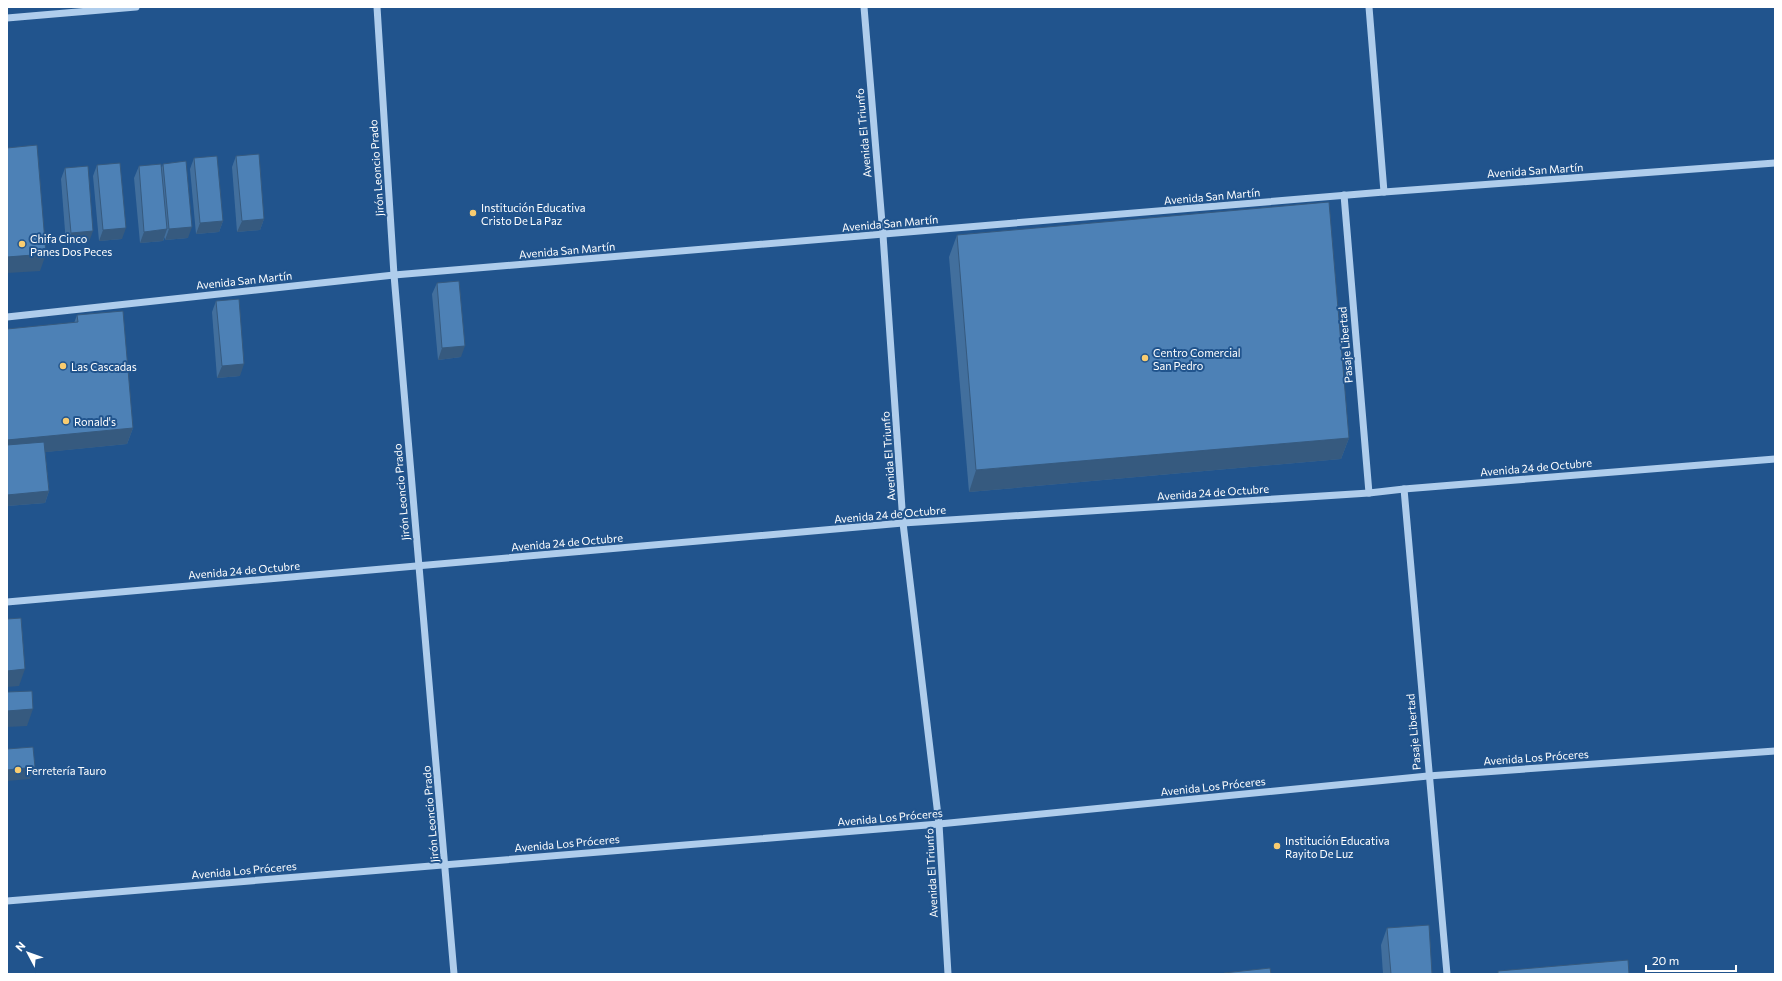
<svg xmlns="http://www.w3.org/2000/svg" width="1782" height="981" font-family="Commissioner,sans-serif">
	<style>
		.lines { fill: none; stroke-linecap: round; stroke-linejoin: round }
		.minor { stroke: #afcdec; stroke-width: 7 }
		.wall { fill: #426f9d }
		.shaded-wall { fill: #365a7f }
		.building { fill: #4d81b6; stroke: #365a7f }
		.poi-dot { fill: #f9cc70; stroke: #21548d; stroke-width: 1.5 }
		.labels { text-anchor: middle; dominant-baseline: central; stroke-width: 4; stroke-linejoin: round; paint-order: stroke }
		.street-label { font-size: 11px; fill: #fff; stroke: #21548d }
		.poi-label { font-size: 11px; fill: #fff; stroke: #21548d; text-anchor: start }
	</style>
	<rect width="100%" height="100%" fill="#21548d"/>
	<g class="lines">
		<!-- minor -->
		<g class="minor">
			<path d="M377 7 394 275 454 974"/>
			<path d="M864 7 883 235 903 523 939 824 948 974"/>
			<path d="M1369 7 1384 192"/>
			<path d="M7 18 136 7"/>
			<path d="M1344 195 1369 493"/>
			<path d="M7 317 394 275 1384 192 1775 163"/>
			<path d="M1404 489 1447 974"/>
			<path d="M7 602 903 523 1369 493 1404 489 1775 459"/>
			<path d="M7 901 939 824 1428 776 1775 751"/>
		</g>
	</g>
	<!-- wall -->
	<g class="wall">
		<path d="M236 156 264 219 260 230 237 232 232 167Z"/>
		<path d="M194 158 223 221 219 232 196 234 190 169Z"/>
		<path d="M163 164 188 238 165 240V237L163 241 140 243 134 178 139 166 162 167Z"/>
		<path d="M97 165 122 239 99 241 93 176Z"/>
		<path d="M65 168 89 242 66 244 61 179Z"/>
		<path d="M957 235 1349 438 1341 459 969 492 949 257Z"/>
		<path d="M437 283 461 357 438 360 432 294Z"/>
		<path d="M216 301 240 376 217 378 212 312Z"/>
		<path d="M77 315 133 428 127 444 45 452 49 491 45 503 7 506Z"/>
		<path d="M1387 928 1432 974H1383L1381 945Z"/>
	</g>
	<!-- shaded-wall -->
	<g class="shaded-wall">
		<path d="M264 219 260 230 237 232 242 221Z"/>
		<path d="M223 221 219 232 196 234 200 223Z"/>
		<path d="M192 227 188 238 165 240 169 229Z"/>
		<path d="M126 228 122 239 99 241 103 230Z"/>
		<path d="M167 229 163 241 140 243 144 232Z"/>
		<path d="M93 231 89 242 66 244 71 233Z"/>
		<path d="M46 254 40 271 7 273V257Z"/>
		<path d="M465 346 461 357 438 360 442 348Z"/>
		<path d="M244 364 240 376 217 378 222 366Z"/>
		<path d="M133 428 127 444 7 456V440Z"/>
		<path d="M1349 438 1341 459 969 492 976 470Z"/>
		<path d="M49 491 45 503 7 506V495Z"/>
		<path d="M25 669 19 686 7 687V671Z"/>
		<path d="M33 709 27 726 7 727V711Z"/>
		<path d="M35 767 30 779 7 781V770Z"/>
	</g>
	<!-- building -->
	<g class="building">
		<path d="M37 145 46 254 7 257V148Z"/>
		<path d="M259 154 264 219 242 221 236 156Z"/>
		<path d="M217 156 223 221 200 223 194 158Z"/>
		<path d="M186 161 192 227 169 229 163 164Z"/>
		<path d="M120 163 126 228 103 230 97 165Z"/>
		<path d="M161 164 167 229 144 232 139 166Z"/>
		<path d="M88 166 93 231 71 233 65 168Z"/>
		<path d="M1329 202 1349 438 976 470 957 235Z"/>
		<path d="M459 281 465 346 442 348 437 283Z"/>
		<path d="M239 299 244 364 222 366 216 301Z"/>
		<path d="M123 311 133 428 7 440V329L78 322 77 315Z"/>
		<path d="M44 442 49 491 7 495V445Z"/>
		<path d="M21 618 25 669 7 671V619Z"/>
		<path d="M32 691 33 709 7 711V692Z"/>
		<path d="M33 747 35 767 7 770V749Z"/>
		<path d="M1429 925 1432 974H1391L1387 928Z"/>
		<path d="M1628 960 1629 974H1498V971Z"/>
		<path d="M1270 968 1271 974H1224V973Z"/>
	</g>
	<!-- markers -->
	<g class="poi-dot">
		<circle cx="473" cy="213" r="4"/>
		<circle cx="22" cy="244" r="4"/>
		<circle cx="1145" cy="358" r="4"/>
		<circle cx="63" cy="366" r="4"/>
		<circle cx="66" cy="421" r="4"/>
		<circle cx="18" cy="770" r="4"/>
		<circle cx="1277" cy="846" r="4"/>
	</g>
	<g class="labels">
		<!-- street labels -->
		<g class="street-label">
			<text transform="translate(863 133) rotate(-95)">Avenida El Triunfo</text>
			<text transform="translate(376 168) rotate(-94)">Jirón Leoncio Prado</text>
			<text transform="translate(1535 170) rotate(-4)">Avenida San Martín</text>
			<text transform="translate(1212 196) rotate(-5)">Avenida San Martín</text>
			<text transform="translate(890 223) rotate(-5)">Avenida San Martín</text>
			<text transform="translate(567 250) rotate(-5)">Avenida San Martín</text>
			<text transform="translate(244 280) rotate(-6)">Avenida San Martín</text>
			<text transform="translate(1345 345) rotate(-95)">Pasaje Libertad</text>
			<text transform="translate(888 456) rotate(-94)">Avenida El Triunfo</text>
			<text transform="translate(1536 467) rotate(-5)">Avenida 24 de Octubre</text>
			<text transform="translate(401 492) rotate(-95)">Jirón Leoncio Prado</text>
			<text transform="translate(1213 492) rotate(-4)">Avenida 24 de Octubre</text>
			<text transform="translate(890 514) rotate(-5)">Avenida 24 de Octubre</text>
			<text transform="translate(567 542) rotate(-5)">Avenida 24 de Octubre</text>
			<text transform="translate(244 570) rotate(-5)">Avenida 24 de Octubre</text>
			<text transform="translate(1413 732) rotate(-95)">Pasaje Libertad</text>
			<text transform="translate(1536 757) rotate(-4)">Avenida Los Próceres</text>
			<text transform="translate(1213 786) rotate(-6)">Avenida Los Próceres</text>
			<text transform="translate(430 814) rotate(-95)">Jirón Leoncio Prado</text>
			<text transform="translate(890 817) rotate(-5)">Avenida Los Próceres</text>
			<text transform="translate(567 843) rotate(-5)">Avenida Los Próceres</text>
			<text transform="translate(244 870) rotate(-5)">Avenida Los Próceres</text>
			<text transform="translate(931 873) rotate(-93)">Avenida El Triunfo</text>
		</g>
		<!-- poi labels -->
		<g class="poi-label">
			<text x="481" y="207">Institución Educativa<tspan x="481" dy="13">Cristo De La Paz</tspan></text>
			<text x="30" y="238">Chifa Cinco<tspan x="30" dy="13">Panes Dos Peces</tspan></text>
			<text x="1153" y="352">Centro Comercial<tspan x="1153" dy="13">San Pedro</tspan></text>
			<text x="71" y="366">Las Cascadas</text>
			<text x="74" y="421">Ronald's</text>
			<text x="26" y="770">Ferretería Tauro</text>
			<text x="1285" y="840">Institución Educativa<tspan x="1285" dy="13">Rayito De Luz</tspan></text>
		</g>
	</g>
	<!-- border -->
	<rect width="1782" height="981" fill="none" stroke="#ffffff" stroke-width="16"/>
	<!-- north arrow -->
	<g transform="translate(28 953) rotate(311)" stroke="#21548d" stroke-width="3" paint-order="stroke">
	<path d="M0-3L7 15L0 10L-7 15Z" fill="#ffffff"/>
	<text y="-6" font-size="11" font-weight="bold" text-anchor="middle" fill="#ffffff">N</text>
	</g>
	<!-- scale -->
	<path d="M1646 965v6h90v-6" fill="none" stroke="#ffffff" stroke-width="2"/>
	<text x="1652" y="965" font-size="12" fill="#ffffff" stroke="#21548d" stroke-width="3" paint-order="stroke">20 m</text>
</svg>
